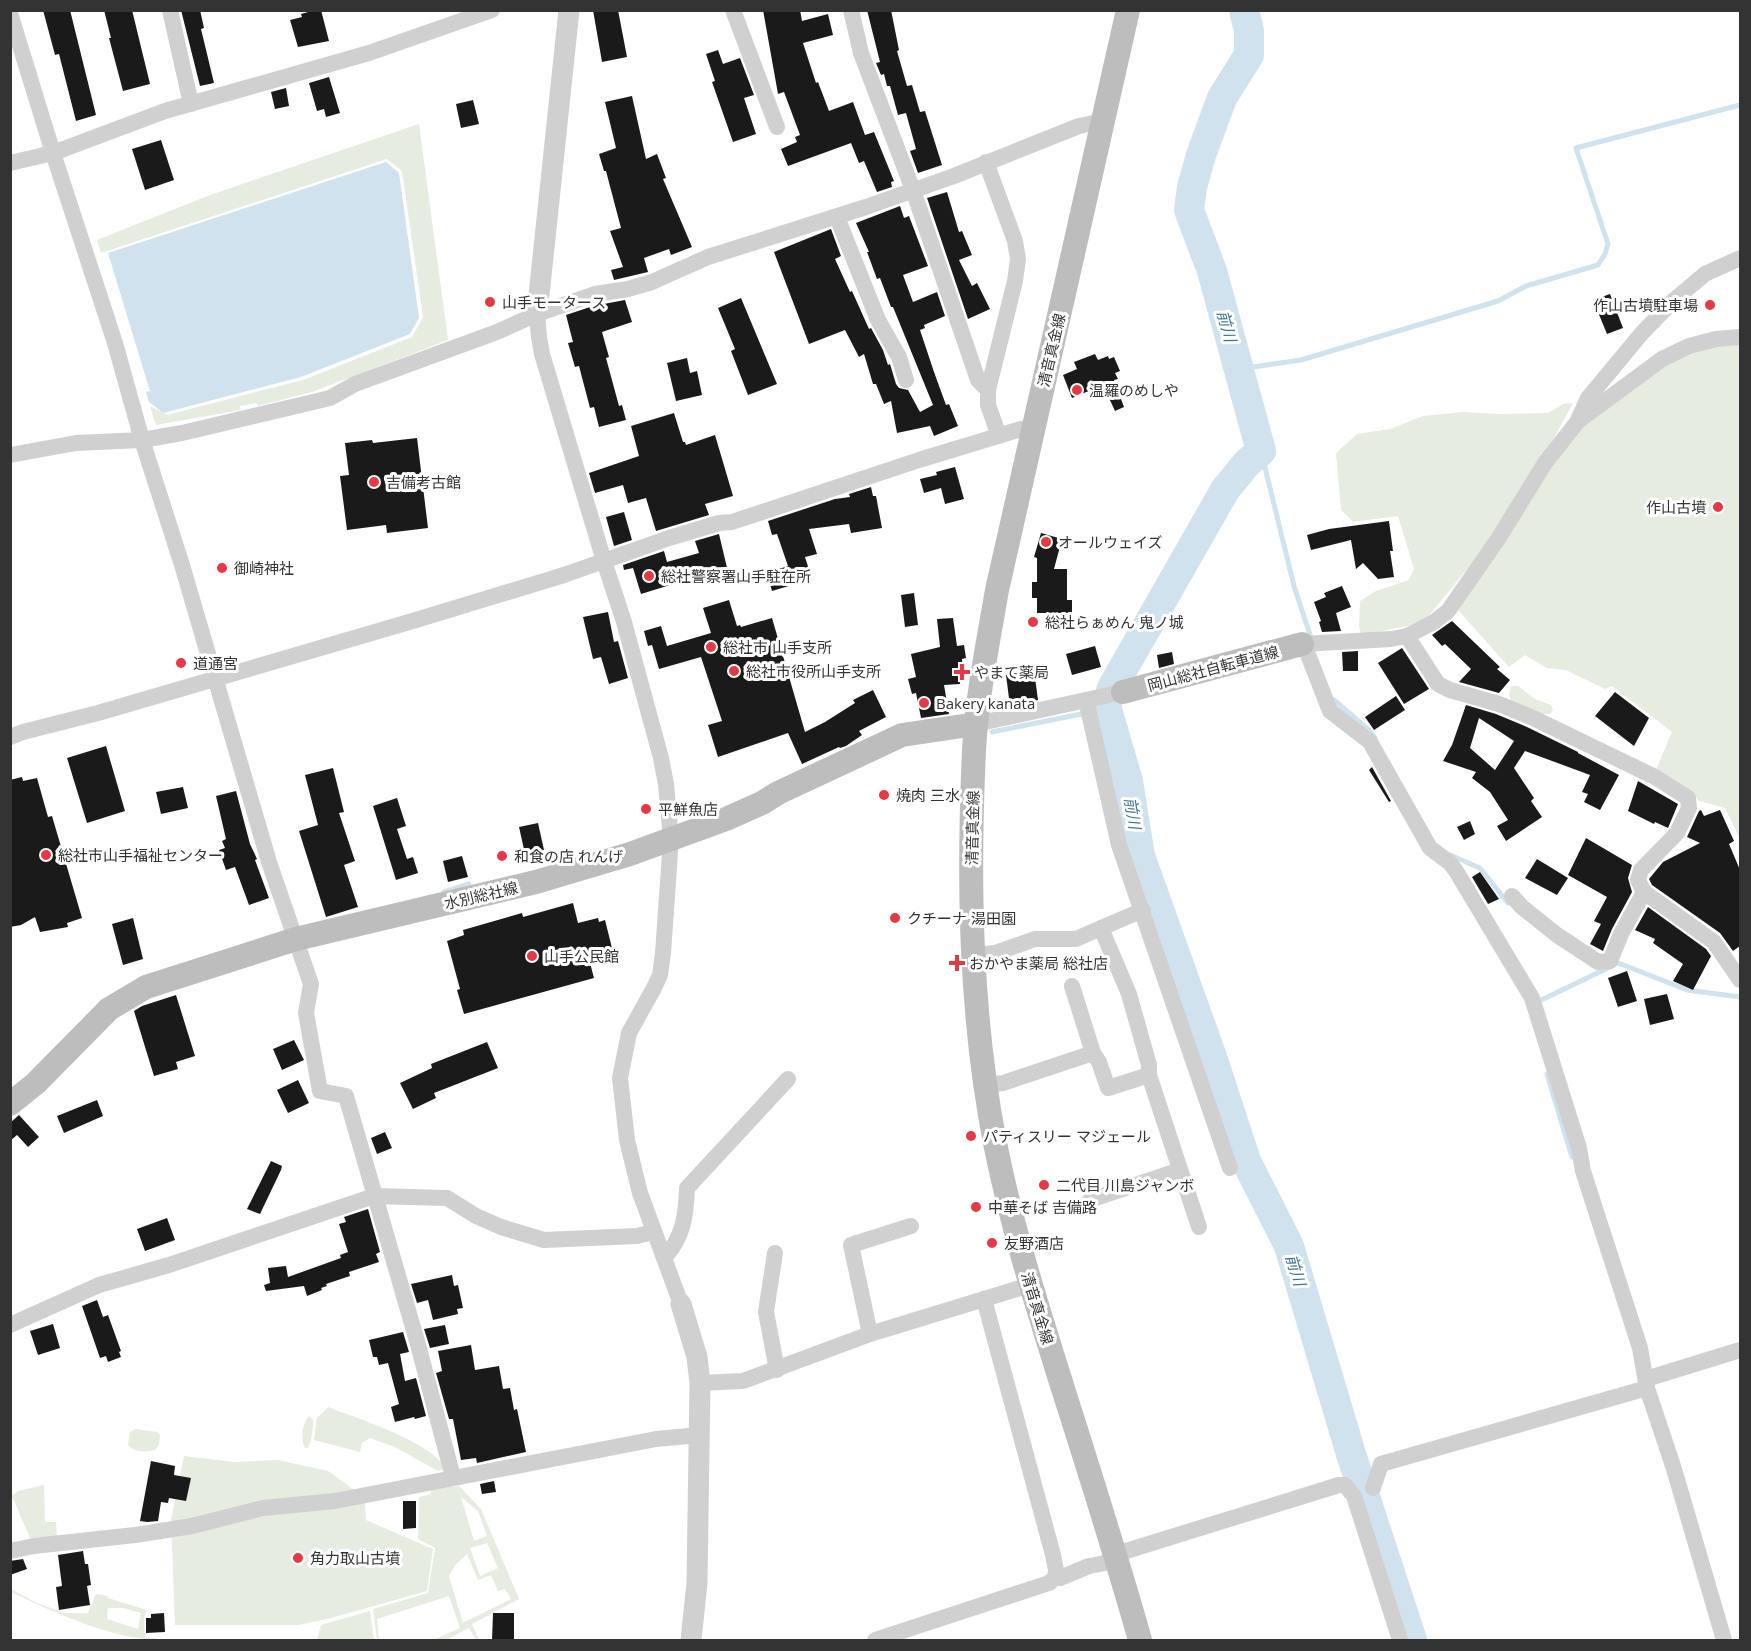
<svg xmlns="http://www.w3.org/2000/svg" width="1751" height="1651" font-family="'Open Sans','Noto Sans JP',sans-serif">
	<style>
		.green { fill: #e6ecdf; fill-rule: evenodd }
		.water { fill: #cfe2ee }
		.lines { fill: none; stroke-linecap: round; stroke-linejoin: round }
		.stream { stroke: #cfe2ee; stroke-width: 5 }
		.river { stroke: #cfe2ee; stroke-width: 30 }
		.building { fill: #1a1a1a; fill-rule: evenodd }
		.minor { stroke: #d0d0d0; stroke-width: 16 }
		.tertiary { stroke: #d0d0d0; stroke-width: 21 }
		.secondary { stroke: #bdbdbd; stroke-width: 24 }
		.poi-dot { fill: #e63946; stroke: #fff; stroke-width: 2 }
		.labels { text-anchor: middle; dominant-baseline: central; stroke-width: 6; stroke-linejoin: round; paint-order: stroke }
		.poi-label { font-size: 15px; fill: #333; stroke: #fff; text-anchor: start }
		.street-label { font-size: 15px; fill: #333; stroke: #fff }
		.water-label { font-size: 16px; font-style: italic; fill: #3f7597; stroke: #fff }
	</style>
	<rect width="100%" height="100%" fill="#fff"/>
	<!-- green -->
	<g class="green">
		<path d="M419 124 448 340 312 392 258 406 256 403 240 406 241 410 156 425 150 406 167 415 303 380 412 337 423 317 402 171 387 159 101 253 97 240 210 195Z"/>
		<path d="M1740 341V839L1725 808 1699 801 1691 791 1656 770 1672 732 1612 686 1605 689 1566 670 1547 668 1525 655 1509 667 1458 610 1518 514 1575 433 1664 364 1688 353Z"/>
		<path d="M1573 403 1554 438 1522 485 1485 547 1427 618 1408 626 1361 635 1359 626 1360 601 1376 591 1409 580 1414 569 1398 516 1353 522 1341 510 1336 453 1357 434 1390 429 1423 416 1463 412 1498 414 1548 413 1563 404Z"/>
		<path d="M1511 686H1518L1535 699 1551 705 1553 710 1550 714H1543L1511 700 1509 695Z"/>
		<path d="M328 1407C357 1418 428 1441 444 1466L442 1470 438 1471 397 1448 370 1438 362 1443 360 1452 314 1440 317 1418Z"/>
		<path d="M309 1416 313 1420C313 1430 312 1439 308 1448H305C300 1437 302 1426 309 1416Z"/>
		<path d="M136 1429 157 1432 160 1435 159 1445 155 1450C145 1452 136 1453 128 1445L130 1432Z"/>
		<path d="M184 1456 234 1462 278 1460 328 1471 356 1491 365 1503 366 1520 433 1549 427 1591 331 1618 299 1625H175L171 1520Z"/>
		<path d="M44 1485 45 1522H56L57 1537 30 1538 12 1496 18 1491Z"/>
		<path d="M459 1486 481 1509 519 1599 472 1624 479 1640H476L469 1628 446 1640H433L460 1628 449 1596 377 1619 379 1640H377L373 1609 428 1593 435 1548 418 1539 419 1497 431 1494V1489ZM461 1497 478 1511 487 1536 474 1541ZM487 1543 498 1568 480 1576 470 1548ZM467 1554 478 1580 491 1575 498 1591 505 1589 511 1599 463 1623 449 1576 455 1565Z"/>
		<path d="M11 1589 37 1603 64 1613H88L96 1594 107 1596 108 1598 147 1610 144 1617 145 1637 166 1640C114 1641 56 1613 11 1592ZM108 1608H123L141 1613 138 1629 107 1619Z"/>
		<path d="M370 1611 374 1640H317L321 1625Z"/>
	</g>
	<!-- water -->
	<path class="water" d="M386 162 399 173 419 318 410 334 301 377 163 413 149 402 146 392 150 391 108 253Z"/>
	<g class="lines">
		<!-- stream -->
		<g class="stream">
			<path d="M1239 369 1301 360 1498 301 1526 286 1598 265 1605 254 1608 244 1576 148 1740 105"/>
			<path d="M1261 451 1294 586 1312 641"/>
			<path d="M1334 700 1369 730 1375 738"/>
			<path d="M992 732 1096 711 1108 712"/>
			<path d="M1450 855 1480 868 1508 903"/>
			<path d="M444 892 469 884"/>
			<path d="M1613 963 1621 964 1687 990 1740 997"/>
			<path d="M1535 1003 1610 967"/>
			<path d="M1547 1074 1572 1157"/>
		</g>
		<!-- river -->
		<path class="river" d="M1244 10 1249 31V55L1222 98 1201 155 1192 187 1189 210 1212 271 1261 451 1247 463 1225 490 1112 688 1106 706 1128 781 1140 856 1212 1057 1246 1161 1289 1246 1351 1454 1412 1640"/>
	</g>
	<!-- building -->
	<g class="building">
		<path d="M43 10H70L96 115 76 121 59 54 55 55Z"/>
		<path d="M104 10H132L150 84 123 91 109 38H111Z"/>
		<path d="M181 10H200L204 28 201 29 214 83 200 86Z"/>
		<path d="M315 10H321L329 41 298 47 290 20 302 17 301 14Z"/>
		<path d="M593 10H618L627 57 602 62Z"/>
		<path d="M763 10H800L802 21 828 14 833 35 803 43 816 83 818 82 829 111 853 102 865 135 874 132 894 181 891 182 892 187 877 192 864 161 859 163 851 143 788 166 781 149 797 142 795 137 800 135 784 92 778 94Z"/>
		<path d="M867 10H891L899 50 897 51 907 86 912 85 920 112 925 111 942 165 918 173 910 151 916 149 906 113 898 115 890 86H887L884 74 881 75 876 63 880 62Z"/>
		<path d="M718 50 723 64 740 58 754 95 744 98 756 134 733 142 712 82 715 81 706 54Z"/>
		<path d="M329 77 340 113 326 117 324 109 317 111 309 83Z"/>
		<path d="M286 88 289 106 275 109 271 92Z"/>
		<path d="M632 96 646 159 657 154 666 178 663 179 692 247 671 255 669 249 644 258 648 272 614 280 611 270 623 267 610 231 621 228 606 171H604L599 154 616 148 605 102Z"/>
		<path d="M473 100 479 124 461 128 456 104Z"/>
		<path d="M161 140 174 180 145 190 132 149Z"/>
		<path d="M947 192 959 232 962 231 972 255 959 260 972 286 977 283 990 309 968 319 927 198Z"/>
		<path d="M900 206 904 218 909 216 928 266 903 275 913 302 937 292 945 316 924 325 925 328 920 330 934 372 946 405 949 404 958 426 934 436 930 426 897 433 891 401 884 404 876 384H873L864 354 859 357 845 330 809 344 774 252 831 229 841 256 835 259 850 292 852 291 869 329 871 328 883 350 888 365 890 364 896 384 899 388 908 390 920 412 933 405 893 307H891L880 278 877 279 867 252H869L856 223Z"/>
		<path d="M1610 294 1623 328 1607 334 1593 300Z"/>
		<path d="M741 298 777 384 748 395 731 351 735 349 718 308Z"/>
		<path d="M625 300 632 322 602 332 609 357 606 358 619 406 622 405 626 420 599 427 594 407 590 408 579 366 575 367 568 343 573 342 566 315 593 306Z"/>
		<path d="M1095 354 1098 360 1108 356 1109 359 1114 357 1120 371 1115 373 1118 379 1114 380 1124 407 1115 411 1103 385 1072 398 1063 375 1077 369 1074 362Z"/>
		<path d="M687 358 690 373 697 371 702 395 676 401 667 363Z"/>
		<path d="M674 413 683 442H685L686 445 715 435 733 496 705 504 709 515 656 531 646 498 628 503 623 485 595 493 589 473 639 456 631 426Z"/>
		<path d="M417 438 428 528 387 533 386 525 347 530 340 476 349 475 345 443 372 440 373 443Z"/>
		<path d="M955 467 964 499 945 504 941 488 924 493 920 479 937 475 936 472Z"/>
		<path d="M871 487 873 496H876L882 528 851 533 849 524 809 529 817 554 805 557 812 579 772 591 767 573 788 566 777 534 772 535 768 521 835 499 850 497 849 494Z"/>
		<path d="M624 512 632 540 614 546 606 517Z"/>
		<path d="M1389 521 1393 551H1390L1394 577 1378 579 1363 563 1356 569 1351 540 1311 550 1307 535 1329 529Z"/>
		<path d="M1041 533 1062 539 1054 569H1067V600H1072V613H1037V598H1032V582H1037V558L1034 557Z"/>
		<path d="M719 534 728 572 684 584 683 581 641 594 633 568 624 570 623 565 664 551 667 562 699 553 695 541Z"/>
		<path d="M1342 586 1351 607 1336 613 1341 631 1322 632 1319 622 1321 621 1314 602 1326 597 1324 593Z"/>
		<path d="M914 593 918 625 905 627 901 595Z"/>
		<path d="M729 600 737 626 740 625 741 627 772 618 805 732 825 722 855 703 853 700 873 690 886 717 859 731 862 735 846 746 840 748 839 747 802 764 788 733 718 757 708 725 722 721 701 657 659 669 652 645 648 646 644 631 661 626 667 646 711 633 703 608Z"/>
		<path d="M608 612 614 642 618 641 628 678 609 684 601 657 593 659 583 617Z"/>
		<path d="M953 618 957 646 964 645 966 658 962 659 963 673H959L960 684 944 685 949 714 921 718 916 693 912 694 908 679 916 677 911 654 940 647 937 619Z"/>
		<path d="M1452 621 1500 667 1497 669 1510 680 1499 693 1459 682 1471 669 1445 644 1442 646 1432 635Z"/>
		<path d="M1095 646 1101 667 1072 675 1066 654Z"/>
		<path d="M1402 648 1429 689 1404 704 1378 663Z"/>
		<path d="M1358 651V671H1343L1342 652Z"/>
		<path d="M1172 652 1174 664 1159 668 1157 655Z"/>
		<path d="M1034 670 1038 700 1010 706 1006 675Z"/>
		<path d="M1615 692 1649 718 1634 746 1595 716Z"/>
		<path d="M1396 696 1405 710 1374 730 1365 717Z"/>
		<path d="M1466 705 1496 714 1527 727 1578 752V753L1619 775 1600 810 1584 802 1588 794 1582 792 1590 775 1525 751 1514 768 1534 798 1531 801 1542 817 1506 841 1497 826 1508 820 1490 792 1472 778 1476 772 1443 761 1452 745ZM1479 718 1514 741 1495 770 1470 748Z"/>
		<path d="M106 746 125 811 87 823 67 758Z"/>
		<path d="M1372 767 1391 801 1389 802 1369 770Z"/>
		<path d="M333 768 344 812 339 813 355 861 344 865 358 907 326 917 299 831 318 825 305 775Z"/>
		<path d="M22 777 23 781 37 778 48 817 52 816 82 918 67 923 68 927 40 932 35 917 21 925 10 927V780Z"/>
		<path d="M1638 781 1678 804 1668 828 1655 822 1654 824 1628 811Z"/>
		<path d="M183 787 188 808 161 814 156 792Z"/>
		<path d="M236 791 250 844 257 859 255 860 269 898 249 905 235 867 226 870 219 850 225 848 222 841 226 839 216 796Z"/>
		<path d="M397 798 406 826 397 829 407 859 413 857 418 873 396 880 373 806Z"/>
		<path d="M1701 810 1704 816 1720 810 1734 841 1729 844 1740 870V946L1733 951 1720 933 1652 885 1649 879 1663 862 1700 843 1687 837 1699 811Z"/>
		<path d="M1470 821 1475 834 1464 840 1457 827Z"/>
		<path d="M538 823 544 850 525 854 519 827Z"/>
		<path d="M1586 838 1632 865 1628 878 1632 892 1612 929 1603 951 1590 944 1601 924 1594 921 1607 897 1568 875Z"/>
		<path d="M462 856 468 877 448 882 443 861Z"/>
		<path d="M1537 859 1568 878 1557 895 1525 878Z"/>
		<path d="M1480 872 1499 899 1488 904 1472 877Z"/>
		<path d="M573 903 578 923 598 918 599 922 605 920 612 948 610 949 611 953 589 959 594 978 464 1014 457 990 460 989 447 941 464 935 463 930 522 913 523 917Z"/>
		<path d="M1648 907 1706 949 1711 956 1693 990 1673 981 1683 964 1653 943 1655 939 1635 930Z"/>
		<path d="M133 918 143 959 123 965 112 924Z"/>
		<path d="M1627 971 1637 1001 1618 1007 1608 978Z"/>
		<path d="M1667 994 1674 1019 1650 1025 1644 999Z"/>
		<path d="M176 995 195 1056 176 1062 178 1069 154 1076 134 1011 142 1006Z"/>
		<path d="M294 1040 304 1060 282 1070 273 1049Z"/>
		<path d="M487 1042 498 1068 434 1093 436 1098 413 1109 400 1083 432 1068 431 1064Z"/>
		<path d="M298 1080 309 1103 288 1113 277 1090Z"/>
		<path d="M97 1100 103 1116 64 1133 57 1116Z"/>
		<path d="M19 1115 39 1137 28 1147 17 1135 10 1141V1123Z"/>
		<path d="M385 1132 392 1148 377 1154 371 1138Z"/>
		<path d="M271 1161 282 1166 281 1170 260 1214 247 1209Z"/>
		<path d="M368 1209 380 1252 376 1254 379 1262 349 1272 350 1276 326 1284 327 1286 321 1288 322 1290 307 1296 304 1286 266 1291 264 1285 270 1283 268 1268 286 1266 288 1277 341 1258 340 1255 348 1252 339 1224 346 1222 344 1217Z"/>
		<path d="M167 1218 175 1240 145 1251 137 1229Z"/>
		<path d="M452 1275 454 1286 458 1285 463 1308 457 1309 458 1314 433 1320 428 1300 417 1303 411 1284Z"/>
		<path d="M97 1300 103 1317 108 1315 121 1351 119 1352 121 1357 108 1362 106 1356 100 1358 82 1306Z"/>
		<path d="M53 1324 60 1348 38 1355 30 1331Z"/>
		<path d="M445 1325 449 1344 430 1348 424 1329Z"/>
		<path d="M403 1332 409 1352 400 1354 405 1381 416 1378 426 1416 415 1419 414 1417 395 1422 391 1407 399 1404 388 1363 379 1365 377 1357H373L369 1340Z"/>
		<path d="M471 1345 475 1370 499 1366 503 1389 510 1388 514 1410 517 1409 526 1452 477 1463 476 1458 461 1460 453 1419H449L436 1373 442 1371 438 1351Z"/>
		<path d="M151 1461 175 1466 174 1475 191 1478 186 1501 169 1498 168 1503 161 1502 158 1521 147 1522 140 1521Z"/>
		<path d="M494 1481 496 1492 482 1494 480 1484Z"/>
		<path d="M403 1501H416V1528L403 1529Z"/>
		<path d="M83 1551 85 1564H88L91 1585 87 1586 90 1605 59 1610 56 1587 62 1586 58 1555Z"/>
		<path d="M23 1559 27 1569 10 1575V1561Z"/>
		<path d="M164 1613 165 1632 146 1633V1618H151V1614Z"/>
		<path d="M493 1613H514V1641H492Z"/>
	</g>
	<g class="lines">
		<!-- minor -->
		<g class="minor">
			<path d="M170 10 191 104"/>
			<path d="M733 10 777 127"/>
			<path d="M851 10 861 53 913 190 978 380 988 390V405L999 436"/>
			<path d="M10 13 53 153 115 343 142 440 182 565 269 862 311 984 306 1013 320 1091 346 1096 417 1341 453 1477"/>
			<path d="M986 162 1015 241 1018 259 1015 281 988 390"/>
			<path d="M10 163 53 153 165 111 369 53 492 10"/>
			<path d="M837 217 878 320 899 357 906 380"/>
			<path d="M537 314 539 337 542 354 604 561 624 622 661 758 666 784 671 839 663 953 660 975 654 988 629 1033 620 1078 627 1140 640 1193 681 1304"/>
			<path d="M1578 420 1588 398 1642 333 1673 301 1705 274 1740 258"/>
			<path d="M10 455 76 443 142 440 182 433 330 398 355 384 497 332 537 314 595 294 628 289 652 282 708 257 866 207 954 176 1079 126 1103 121"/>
			<path d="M1407 636 1438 684 1450 690 1499 704 1531 717 1655 777 1688 798 1689 808 1677 833 1641 870 1638 880 1644 892"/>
			<path d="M1302 644 1307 652 1330 711 1370 742 1430 848 1450 863 1456 871 1532 998 1579 1148 1583 1171 1640 1348 1647 1388 1674 1469 1724 1640"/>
			<path d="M1302 644 1391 639 1407 636 1434 622 1448 611 1498 539 1545 463 1578 421 1662 359 1689 346 1716 339 1740 337"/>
			<path d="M1086 700 1119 845 1230 1168"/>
			<path d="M976 724 1123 692"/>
			<path d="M10 737 23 732 98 713 416 620 564 575 669 538 719 523 732 522 919 460 1021 429 1034 428"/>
			<path d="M1512 896 1522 907 1557 935 1598 962 1610 961 1621 934 1644 892 1714 942 1740 980"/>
			<path d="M1101 928 1143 910"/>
			<path d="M974 955 995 953 1035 939H1076L1101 928 1129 994 1149 1065V1075L1199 1227"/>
			<path d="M1072 986 1093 1053"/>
			<path d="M986 1085 1003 1083 1093 1053 1099 1062 1108 1088 1149 1075"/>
			<path d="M1090 1200 1180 1170"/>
			<path d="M775 1253 766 1312 777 1370"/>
			<path d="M665 1257C684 1236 686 1214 687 1188L788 1079"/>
			<path d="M984 1299 1053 1555 1056 1570 1055 1578"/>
			<path d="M10 1325 99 1285 169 1265 374 1196 447 1198 476 1216 501 1227 544 1240 637 1236 653 1232"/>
			<path d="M870 1334 851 1245 911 1226"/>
			<path d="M1646 1379 1740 1350"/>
			<path d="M700 1383 743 1381 870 1334 1030 1285"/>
			<path d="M1373 1488 1381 1464 1647 1388"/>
			<path d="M10 1551 34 1546 135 1535 192 1526 263 1508 335 1501 656 1439 700 1435"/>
			<path d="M875 1640 1049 1583 1055 1578H1060L1089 1566 1105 1563 1126 1551 1339 1485H1345L1354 1496 1400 1640"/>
		</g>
		<!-- tertiary -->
		<g class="tertiary">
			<path d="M537 314 569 10"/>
			<path d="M681 1304 697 1357 700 1383 697 1583 691 1640"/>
		</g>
		<!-- secondary -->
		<g class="secondary">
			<path d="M1128 10 997 590C988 643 977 696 974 750 968 881 970 1014 995 1143 1012 1229 1039 1312 1065 1395 1091 1477 1117 1558 1140 1640"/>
			<path d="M1123 692 1302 644"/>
			<path d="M10 1104 36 1083 109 1009 146 987 296 939 536 882 630 854 726 819 762 803 778 793 902 735 976 724"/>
		</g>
	</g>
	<!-- markers -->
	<g class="poi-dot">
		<circle cx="490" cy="302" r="6"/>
		<circle cx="1710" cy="305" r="6"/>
		<circle cx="1077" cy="390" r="6"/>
		<circle cx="374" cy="482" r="6"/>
		<circle cx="1718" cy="507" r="6"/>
		<circle cx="1046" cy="542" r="6"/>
		<circle cx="222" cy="568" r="6"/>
		<circle cx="649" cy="576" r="6"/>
		<circle cx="1033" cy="622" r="6"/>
		<circle cx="711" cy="647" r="6"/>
		<circle cx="181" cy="663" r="6"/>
		<circle cx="734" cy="671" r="6"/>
		<path d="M959 663h6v6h6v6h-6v6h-6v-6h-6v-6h6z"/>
		<circle cx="924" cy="703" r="6"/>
		<circle cx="884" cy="795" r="6"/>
		<circle cx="646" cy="809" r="6"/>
		<circle cx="46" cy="855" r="6"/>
		<circle cx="502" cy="856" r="6"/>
		<circle cx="895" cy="918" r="6"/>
		<circle cx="532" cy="956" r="6"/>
		<path d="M954 954h6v6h6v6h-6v6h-6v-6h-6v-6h6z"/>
		<circle cx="971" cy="1136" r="6"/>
		<circle cx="1044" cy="1185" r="6"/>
		<circle cx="976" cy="1207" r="6"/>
		<circle cx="992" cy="1243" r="6"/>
		<circle cx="298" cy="1558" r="6"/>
	</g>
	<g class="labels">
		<!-- poi labels -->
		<g class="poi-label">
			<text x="502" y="302">山手モータース</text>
			<text x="1698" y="305" text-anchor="end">作山古墳駐車場</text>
			<text x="1089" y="390">温羅のめしや</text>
			<text x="386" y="482">吉備考古館</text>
			<text x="1706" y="507" text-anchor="end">作山古墳</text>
			<text x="1058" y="542">オールウェイズ</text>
			<text x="234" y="568">御崎神社</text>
			<text x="661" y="576">総社警察署山手駐在所</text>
			<text x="1045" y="622">総社らぁめん 鬼ノ城</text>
			<text x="723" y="647">総社市 山手支所</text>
			<text x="193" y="663">道通宮</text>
			<text x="746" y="671">総社市役所山手支所</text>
			<text x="974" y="672">やまて薬局</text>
			<text x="936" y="703">Bakery kanata</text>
			<text x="896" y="795">焼肉 三水</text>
			<text x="658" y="809">平鮮魚店</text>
			<text x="58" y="855">総社市山手福祉センター</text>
			<text x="514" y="856">和食の店 れんげ</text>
			<text x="907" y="918">クチーナ 湯田園</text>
			<text x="544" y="956">山手公民館</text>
			<text x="969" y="963">おかやま薬局 総社店</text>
			<text x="983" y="1136">パティスリー マジェール</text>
			<text x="1056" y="1185">二代目 川島ジャンボ</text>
			<text x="988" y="1207">中華そば 吉備路</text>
			<text x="1004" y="1243">友野酒店</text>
			<text x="310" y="1558">角力取山古墳</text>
		</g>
		<!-- street labels -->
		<g class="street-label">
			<text transform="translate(1051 350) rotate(-77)">清音真金線</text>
			<text transform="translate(1213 668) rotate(-15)">岡山総社自転車道線</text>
			<text transform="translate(972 828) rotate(-89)">清音真金線</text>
			<text transform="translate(481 895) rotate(-13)">水別総社線</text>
			<text transform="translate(1038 1308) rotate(73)">清音真金線</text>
		</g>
		<!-- water labels -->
		<g class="water-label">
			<text transform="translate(1227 326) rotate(75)">前川</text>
			<text transform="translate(1133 813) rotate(81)">前川</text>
			<text transform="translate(1296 1270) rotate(73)">前川</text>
		</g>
	</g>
	<!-- border -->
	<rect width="1751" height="1651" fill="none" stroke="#333333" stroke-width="24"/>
</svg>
